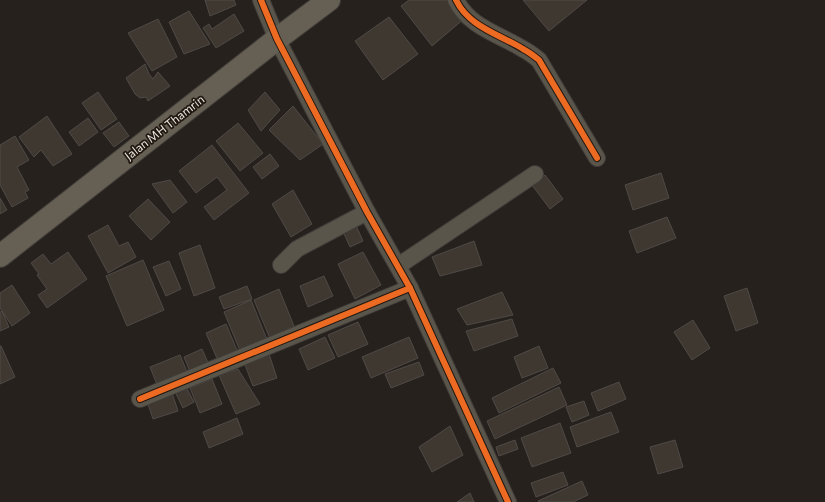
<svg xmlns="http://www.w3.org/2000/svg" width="825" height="502" font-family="Commissioner,sans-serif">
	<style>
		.building { fill: #3f3831; stroke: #4f4a47 }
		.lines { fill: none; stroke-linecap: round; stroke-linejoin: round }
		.street-casing { stroke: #413d3a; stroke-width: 18 }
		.secondary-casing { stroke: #413d3a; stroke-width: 24 }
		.street { stroke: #59554a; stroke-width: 16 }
		.secondary { stroke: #656053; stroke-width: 22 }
		.cycleway-casing { stroke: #201710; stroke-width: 8 }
		.cycleway { stroke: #ed6a23; stroke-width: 6 }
		.labels { text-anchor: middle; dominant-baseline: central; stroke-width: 3.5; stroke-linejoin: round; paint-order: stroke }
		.street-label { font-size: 12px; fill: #efe8e3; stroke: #201710 }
	</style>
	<rect width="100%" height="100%" fill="#26211d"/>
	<!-- building -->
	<g class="building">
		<path d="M205 0H234L236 5 210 16Z"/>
		<path d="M409 0H465L472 12 432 46 401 6Z"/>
		<path d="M523 0H587L549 31Z"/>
		<path d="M189 11 210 44 184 54 169 22Z"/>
		<path d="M234 14 244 31 216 48 203 28 209 24 212 29Z"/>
		<path d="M389 17 418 54 383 80 355 41Z"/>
		<path d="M158 19 177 57 152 71 128 33Z"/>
		<path d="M145 64 149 74 153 79 158 72 170 86 148 101 146 97 140 98 135 94 126 78Z"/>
		<path d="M98 92 117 119 101 130 82 103Z"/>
		<path d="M265 92 280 110 261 131 248 110Z"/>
		<path d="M293 106 323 144 300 160 269 130Z"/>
		<path d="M47 116 72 154 53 166 41 150 34 157 19 137Z"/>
		<path d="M88 118 98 132 79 146 69 132Z"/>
		<path d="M119 122 129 136 114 147 103 133Z"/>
		<path d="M238 123 263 153 240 171 216 141Z"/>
		<path d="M15 136 29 160 17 167 29 190 25 192 28 198 12 207 0 185V145Z"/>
		<path d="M212 145 249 193 214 220 204 207 227 190 217 177 196 193 179 171Z"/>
		<path d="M270 154 279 166 262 179 253 167Z"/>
		<path d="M661 173 669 198 633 210 625 185Z"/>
		<path d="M545 175 563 199 550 209 532 185Z"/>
		<path d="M170 180 187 202 173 213 152 184Z"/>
		<path d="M293 190 312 224 291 237 272 204Z"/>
		<path d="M0 198 7 210 0 214Z"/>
		<path d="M148 199 170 222 151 240 129 216Z"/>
		<path d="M667 217 676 238 637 253 629 231Z"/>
		<path d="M354 221 363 241 350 247 341 227Z"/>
		<path d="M108 225 119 246 128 242 136 257 108 273 88 236Z"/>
		<path d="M474 241 482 265 440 276 432 257Z"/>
		<path d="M200 245 215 288 194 296 179 253Z"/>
		<path d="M68 252 87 279 47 308 38 295 47 289 37 275 39 274 31 263 43 254 51 264Z"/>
		<path d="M363 252 381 285 355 299 338 264Z"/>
		<path d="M143 260 164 310 127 326 106 276Z"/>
		<path d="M169 261 181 289 166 296 153 267Z"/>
		<path d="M324 276 333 296 308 307 300 286Z"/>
		<path d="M12 285 30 313 12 326 0 308V293Z"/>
		<path d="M247 286 252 299 224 309 219 297Z"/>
		<path d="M747 288 758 323 736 331 724 296Z"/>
		<path d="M279 289 296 331 271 341 254 300Z"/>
		<path d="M502 292 513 315 467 325 457 309Z"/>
		<path d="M251 300 268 342 241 353 224 312Z"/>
		<path d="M2 311 9 327 0 331V312Z"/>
		<path d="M512 319 518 336 474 351 466 331Z"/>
		<path d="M693 320 710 348 692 360 674 332Z"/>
		<path d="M358 322 368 344 338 357 328 335Z"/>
		<path d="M226 324 239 355 219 363 206 333Z"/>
		<path d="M325 337 335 358 308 370 299 349Z"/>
		<path d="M409 337 418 358 371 378 362 357Z"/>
		<path d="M0 346H1L15 377 0 384Z"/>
		<path d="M539 346 548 368 522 378 514 357Z"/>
		<path d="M202 349 209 365 191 374 184 357Z"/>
		<path d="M269 354 277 378 253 386 244 362Z"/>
		<path d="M180 355 188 374 158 387 150 367Z"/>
		<path d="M419 362 424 375 391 388 385 374Z"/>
		<path d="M553 368 561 383 499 413 492 398Z"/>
		<path d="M238 369 260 404 236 414 219 375Z"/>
		<path d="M212 379 222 404 200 413 190 388Z"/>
		<path d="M619 382 626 399 598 411 591 393Z"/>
		<path d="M186 387 194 402 183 408 175 392Z"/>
		<path d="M559 387 567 405 495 439 487 421Z"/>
		<path d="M172 393 178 411 153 419 147 401Z"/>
		<path d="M584 401 589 415 572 422 566 407Z"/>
		<path d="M611 412 619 432 577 447 570 427Z"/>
		<path d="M237 418 243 434 209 448 203 432Z"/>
		<path d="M560 423 571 453 532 467 521 438Z"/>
		<path d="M450 426 463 455 432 472 419 447Z"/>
		<path d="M515 440 518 449 499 456 496 447Z"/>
		<path d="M675 440 683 467 658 474 650 447Z"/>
		<path d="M563 472 568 485 536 497 531 483Z"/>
		<path d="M582 481 588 495 573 502H539L538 501Z"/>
		<path d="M470 493 474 502H457Z"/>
	</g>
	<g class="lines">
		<!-- street casing -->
		<g class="street-casing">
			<g id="street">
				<path d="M261 0 277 39 367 212 410 288 508 502"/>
				<path d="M456 0C469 27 499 34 523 49 529 52 534 56 539 60L597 158"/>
				<path d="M281 265 297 249 367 212"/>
				<path d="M398 266 535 174"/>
				<path d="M140 399 410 288"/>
			</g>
		</g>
		<!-- secondary casing -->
		<g class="secondary-casing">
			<path id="secondary" d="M0 256 277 39 329 0"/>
		</g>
		<!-- street -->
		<use href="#street" class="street"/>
		<!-- secondary -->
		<use href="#secondary" class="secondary"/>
		<!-- cycleway casing -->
		<g class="cycleway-casing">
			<g id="cycleway">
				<path d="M261 0 277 39 367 212 410 288 508 502"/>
				<path d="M456 0C469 27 499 34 523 49 529 52 534 56 539 60L597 158"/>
				<path d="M140 399 410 288"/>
			</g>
		</g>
		<!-- cycleway -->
		<use href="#cycleway" class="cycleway"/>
	</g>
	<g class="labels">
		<!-- street labels -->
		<g class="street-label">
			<text transform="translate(164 127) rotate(-38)">Jalan MH Thamrin</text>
		</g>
	</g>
</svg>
